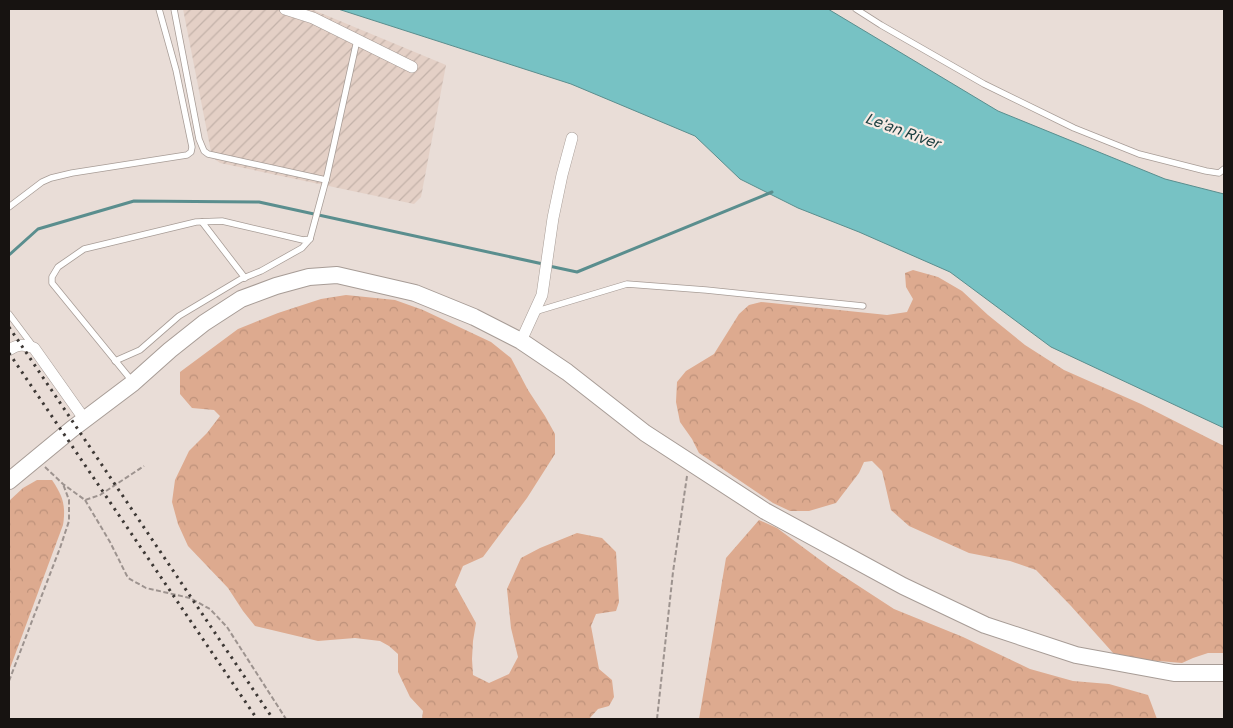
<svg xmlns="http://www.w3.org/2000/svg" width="1233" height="728" font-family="'Golos Text',sans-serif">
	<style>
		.industrial { fill: url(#industrial-furrows) }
		.forest { fill: url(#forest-crowns) }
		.water { fill: #77c2c4; stroke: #5a8e8e }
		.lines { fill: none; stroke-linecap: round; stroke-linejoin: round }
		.stream { stroke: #5a8e8e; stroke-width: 3 }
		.lane-casing { stroke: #a79c96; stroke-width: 7 }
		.street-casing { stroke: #a79c96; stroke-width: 12 }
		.secondary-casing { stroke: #a79c96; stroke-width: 18 }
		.path { stroke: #9d938f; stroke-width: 2; stroke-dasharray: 5 2.5; stroke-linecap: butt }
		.lane { stroke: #fff; stroke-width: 5.5 }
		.street { stroke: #fff; stroke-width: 11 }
		.secondary { stroke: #fff; stroke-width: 16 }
		.rail { stroke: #3d3835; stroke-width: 3; stroke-dasharray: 2.5 5; stroke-linecap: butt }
		.labels { text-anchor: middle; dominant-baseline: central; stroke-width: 4.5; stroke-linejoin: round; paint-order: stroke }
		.water-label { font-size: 15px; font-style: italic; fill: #1b3f40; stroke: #f7eae4 }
	</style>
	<defs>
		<pattern id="industrial-furrows" width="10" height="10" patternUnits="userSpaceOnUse" patternTransform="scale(1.25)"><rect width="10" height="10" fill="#e4d0c6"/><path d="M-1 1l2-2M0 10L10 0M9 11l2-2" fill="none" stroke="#c3b2a9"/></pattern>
		<pattern id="forest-crowns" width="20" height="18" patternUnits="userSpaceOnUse" patternTransform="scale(1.25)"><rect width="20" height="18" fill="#ddaa8f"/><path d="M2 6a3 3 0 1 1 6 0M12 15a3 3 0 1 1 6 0" fill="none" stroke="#bd917a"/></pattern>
	</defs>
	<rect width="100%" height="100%" fill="#e9ddd7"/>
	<!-- industrial -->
	<path class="industrial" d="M183 9H311L446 65 421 197 414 204 220 163 212 157Z"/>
	<!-- forest -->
	<g class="forest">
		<path d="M913 270 938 277 962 291 988 315 1025 345 1064 370 1141 404 1224 446V653H1208L1193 658 1182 663 1159 661 1144 662 1114 654 1071 606 1036 570 1010 561 969 553 909 526 891 510 882 471 872 461 864 462 859 473 836 503 809 511H790L773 503 699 453 692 439 680 422 676 402 677 382 686 371 714 354 739 314 749 305 761 302 887 315 907 312 913 299 906 287 905 273Z"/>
		<path d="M346 295 395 300 423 310 491 342 511 358 528 390 545 416 555 434V454L527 498 483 557 463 566 455 585 476 623 473 641 472 659 473 675 489 683 509 674 518 657 511 628 507 589 521 558 540 548 577 533 602 538 616 552 619 602 616 611 596 614 591 626 599 669 612 680 614 697 609 706 598 709 589 719H422L423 711 410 697 398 672V654L389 646 380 641 355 638 318 641 255 626 243 611 228 588 188 546 178 524 172 502 175 480 189 451 207 433 220 416 214 410 192 408 180 394V372L238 329 278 313 321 299Z"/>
		<path d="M37 480H52C63 496 66 506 63 525L9 671V501L23 488Z"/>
		<path d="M759 520 777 528 831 568 894 609 963 637 1030 669 1073 681 1109 684 1148 695 1157 719H699L726 558Z"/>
	</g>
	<!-- water -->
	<path class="water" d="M338 9H828L998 111 1165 179 1224 194V428L1051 347 950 272 859 232 798 208 740 179 695 136 571 84Z"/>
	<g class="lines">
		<!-- stream -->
		<g class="stream">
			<path d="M9 255 38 229 134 201 259 202 543 264"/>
			<path d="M549 266 577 272 772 192"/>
		</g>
		<!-- lane casing -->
		<g class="lane-casing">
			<g id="lane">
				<path d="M174 9 199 139 204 151 208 154 326 180"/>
				<path d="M856 9 881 25 984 84 1074 128 1139 154 1206 171 1219 173 1224 169"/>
				<path d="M9 207 42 182 51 178 72 173 187 155 191 152 192 147 176 70 159 9"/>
				<path d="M202 222 245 278"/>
				<path d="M534 312 627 284 706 290 863 306"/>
				<path d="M9 314 33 346"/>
				<path d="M115 361 140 350 179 316 241 279 261 271 302 248 310 239"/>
				<path d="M132 381 52 283V277L58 267 84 249 196 222 222 221 303 240 310 239 327 176 357 40"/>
			</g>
		</g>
		<!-- street casing -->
		<g class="street-casing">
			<g id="street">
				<path d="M285 9 313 18 412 67"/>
				<path d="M521 341 542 295 553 218 562 175 572 138"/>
				<path d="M9 350C18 344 24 344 34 348L85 420"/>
			</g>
		</g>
		<!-- secondary casing -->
		<g class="secondary-casing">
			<path id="secondary" d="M9 481 72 429 133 383 170 350 204 323 241 299 276 286 309 277 337 275 415 293 474 317 521 341 567 372 645 433 765 511 903 586 985 625 1076 655 1174 673H1224"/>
		</g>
		<!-- path -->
		<g class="path">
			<path d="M45 467 63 484 85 500 100 495 144 466"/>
			<path d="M85 500 110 542 128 578 146 588 190 598 210 609 227 627 286 719"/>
			<path d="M9 681 60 548 69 521V500L63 484"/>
			<path d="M657 719 673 572 687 476"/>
		</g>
		<!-- lane -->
		<use href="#lane" class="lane"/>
		<!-- street -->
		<use href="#street" class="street"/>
		<!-- secondary -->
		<use href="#secondary" class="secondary"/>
		<!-- rail -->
		<g class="rail">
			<path d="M9 327 273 719"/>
			<path d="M9 353 257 719"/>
		</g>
	</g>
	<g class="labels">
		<!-- water labels -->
		<g class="water-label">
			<text transform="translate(903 130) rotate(20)">Le'an River</text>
		</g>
	</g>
	<!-- border -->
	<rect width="1233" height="728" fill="none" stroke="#171311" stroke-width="20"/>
</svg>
